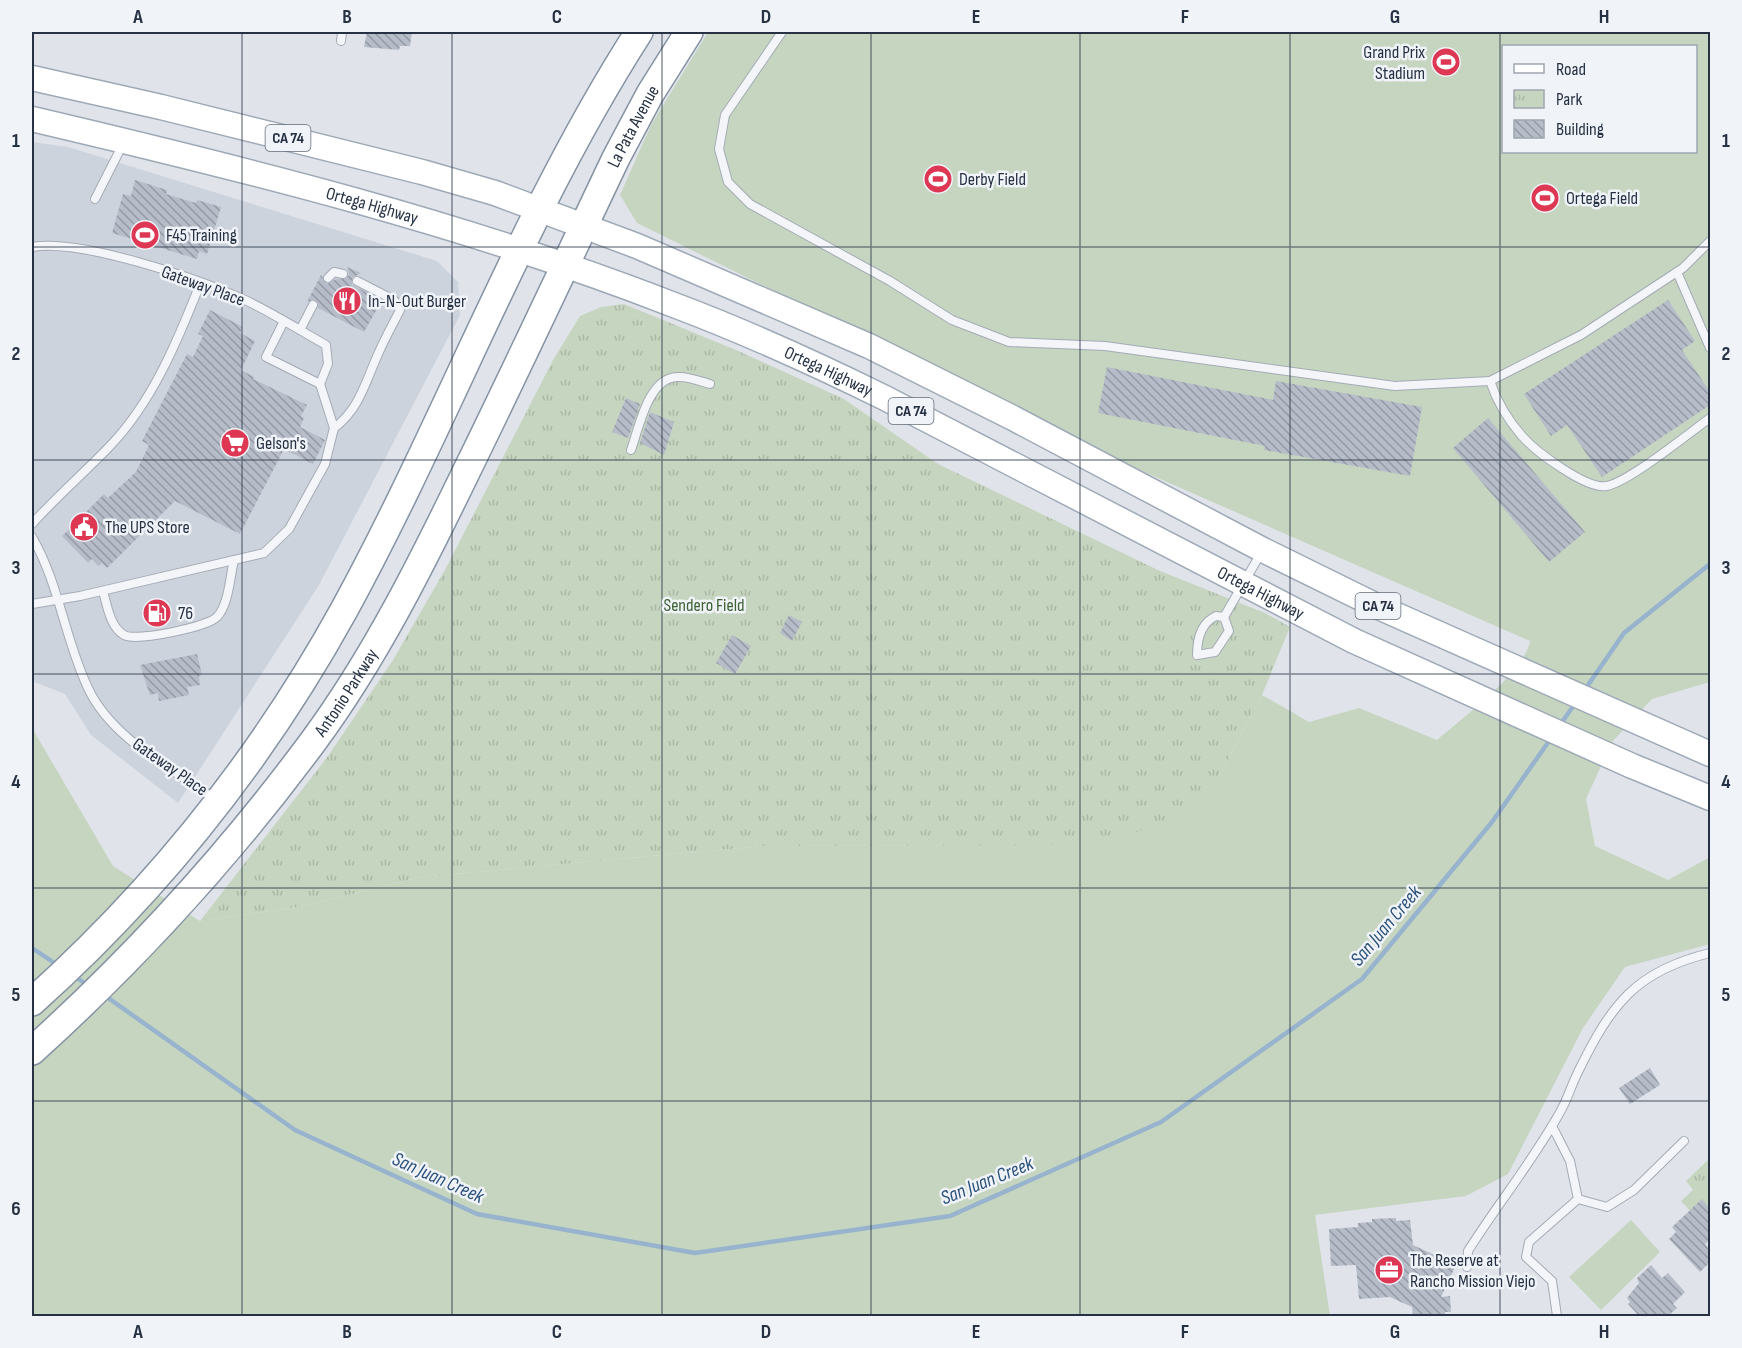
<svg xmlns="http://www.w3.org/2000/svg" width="1742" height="1348" font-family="'Sofia Sans Condensed',sans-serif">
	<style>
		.built { fill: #cdd3dd }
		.grass { fill: #c6d5c0; fill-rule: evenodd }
		.park { fill: url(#park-tufts) }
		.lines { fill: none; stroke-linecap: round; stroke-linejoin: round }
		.stream { stroke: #97b3ce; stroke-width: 4.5 }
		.building { fill: url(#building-back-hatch) }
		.lane-casing { stroke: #a4abb5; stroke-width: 10 }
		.primary-casing { stroke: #9ea9b7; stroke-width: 27 }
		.highway-casing { stroke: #8592a3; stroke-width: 30 }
		.lane { stroke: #f3f5f8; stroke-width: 8 }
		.primary { stroke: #fff; stroke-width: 24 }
		.highway { stroke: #fff; stroke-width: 27 }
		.grid { fill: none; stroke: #263244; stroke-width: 1.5; stroke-opacity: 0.55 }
		.labels { text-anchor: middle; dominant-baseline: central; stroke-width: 5; stroke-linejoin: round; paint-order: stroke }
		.shield { fill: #f0f3f8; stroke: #636c7a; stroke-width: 1.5 }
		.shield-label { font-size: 16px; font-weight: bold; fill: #263244 }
		.poi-label { font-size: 18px; fill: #263244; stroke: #f0f3f8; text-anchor: start }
		.street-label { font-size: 18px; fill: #263244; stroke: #f0f3f8 }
		.park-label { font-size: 18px; fill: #3c6132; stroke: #f0f3f8 }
		.water-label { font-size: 20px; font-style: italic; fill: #2c527c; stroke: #f0f3f8 }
		.neatline { fill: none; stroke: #263244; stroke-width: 2 }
		.grid-label { font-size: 20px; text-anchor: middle; font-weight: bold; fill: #263244 }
	</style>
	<defs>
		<pattern id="park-tufts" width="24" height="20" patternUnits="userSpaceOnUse" patternTransform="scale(1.5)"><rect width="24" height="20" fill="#c6d5c0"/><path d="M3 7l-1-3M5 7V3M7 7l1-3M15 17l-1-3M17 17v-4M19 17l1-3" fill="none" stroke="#aab7a6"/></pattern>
		<pattern id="building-back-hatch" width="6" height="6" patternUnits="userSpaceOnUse" patternTransform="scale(1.5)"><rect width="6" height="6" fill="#b6bdc9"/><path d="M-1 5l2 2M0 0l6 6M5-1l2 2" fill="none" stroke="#949aa5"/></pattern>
	</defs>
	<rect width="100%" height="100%" fill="#e0e4ea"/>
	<!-- built -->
	<path class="built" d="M32 142 68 147 437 261 458 282 460 315 319 585 178 803 91 735 65 694 32 681Z"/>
	<!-- grass -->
	<g class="grass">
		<path d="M708 32H1710V682L1652 699 1612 742 1586 799 1595 846 1668 880 1710 857V944L1625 967 1583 1028 1508 1174 1466 1196 1315 1215 1330 1316H32V728L113 866 200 921 304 906 421 877 763 846 962 845 1219 777 1262 695 1309 722 1359 708 1437 740C1461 719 1525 672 1530 641L1103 454 637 223 620 195 651 125ZM1504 46H1696V152H1504Z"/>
		<path d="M1631 1220 1660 1252 1601 1310 1569 1277Z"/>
	</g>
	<!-- park -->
	<g class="park">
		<path d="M624 304 736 350 844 399 938 464 1160 571 1265 613 1290 627 1262 695 1219 777 1190 815 1128 835 1062 845 763 846 421 877 304 906 200 921 328 756 393 660 446 568 553 360 580 316 601 307Z"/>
		<path d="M1710 1158V1209L1702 1200 1690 1211 1681 1201 1693 1190 1686 1181Z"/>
	</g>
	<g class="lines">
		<!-- stream -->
		<g class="stream">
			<path d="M1584 691 1624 633 1710 564"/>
			<path d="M1560 725 1576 702"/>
			<path d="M32 948 59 966"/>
			<path d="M74 976 89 986"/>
			<path d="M104 995 295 1130 477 1214 695 1253 950 1216 1161 1122 1362 979 1492 822 1552 737"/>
		</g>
	</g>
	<!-- building -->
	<g class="building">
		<path d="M367 32H412L410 46H400L399 50 364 47Z"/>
		<path d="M135 180 167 190 166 194 196 203 197 200 221 207 207 254 199 251 197 259 112 233 123 194 131 196Z"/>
		<path d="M347 267 361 273 352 278V285L382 300 364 332 318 308 315 299 307 302 321 275 327 284 336 279H345L349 275Z"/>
		<path d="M1668 300 1695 341 1682 350 1710 392V405L1602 477 1567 425 1551 436 1524 394Z"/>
		<path d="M210 310 243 327 240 333 255 341 241 370 254 377 253 379 307 405 301 416 304 418 300 427 325 440 313 464 284 449 240 534 175 501 107 568 102 563 99 566 92 559 88 563 62 536 104 494 108 498 136 472 149 445 142 441 187 354 193 357 203 336 198 334Z"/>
		<path d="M1107 367 1273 400 1276 381 1422 407 1410 476 1264 450 1265 446 1098 413Z"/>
		<path d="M626 398 640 404 628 438 612 432Z"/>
		<path d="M650 412 674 422 664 455 640 443Z"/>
		<path d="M1488 418 1585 532 1549 562 1453 448Z"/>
		<path d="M789 615 802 622 792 641 780 633Z"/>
		<path d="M732 635 751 646 735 674 716 663Z"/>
		<path d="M197 654 202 675 199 676 200 685 187 687 189 695 159 701 158 693 150 695 140 665Z"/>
		<path d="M1650 1068 1660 1085 1630 1104 1619 1088Z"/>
		<path d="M1702 1199 1710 1209V1240L1705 1244 1710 1250V1262L1700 1272 1669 1239 1676 1232 1672 1227Z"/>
		<path d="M1396 1218V1221L1410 1220 1413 1245 1456 1265 1441 1297 1450 1296 1451 1312H1445V1317H1413L1412 1307 1390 1297 1359 1299 1356 1265 1331 1266 1329 1229 1358 1227V1223L1372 1222V1219Z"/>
		<path d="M1651 1265 1662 1278 1668 1273 1685 1292 1673 1304 1677 1308 1667 1317H1640L1628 1304 1630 1302 1627 1298 1639 1283 1637 1278Z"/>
	</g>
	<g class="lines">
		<!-- lane casing -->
		<g class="lane-casing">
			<g id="lane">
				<path d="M782 32 725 115 719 149 728 182 750 204 890 281 952 320 1009 342 1105 346 1395 386 1490 381 1581 335 1683 268 1710 241"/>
				<path d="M341 41 342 32"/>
				<path d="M95 199 123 144"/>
				<path d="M32 247C79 238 199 279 245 300 273 313 299 330 326 345L328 364 320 384"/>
				<path d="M1677 272 1710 348"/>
				<path d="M328 278 334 272 343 274"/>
				<path d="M300 330 313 305"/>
				<path d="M1490 381C1497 402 1508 420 1522 436 1536 452 1587 490 1607 486 1630 481 1688 434 1710 418"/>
				<path d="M334 428C360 409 366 380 379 352 385 338 393 324 400 310L394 300 357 281"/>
				<path d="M631 450C639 428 648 378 677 377 687 376 700 381 710 384"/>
				<path d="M32 524C56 497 84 473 109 447 152 403 178 340 200 284"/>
				<path d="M32 537C59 583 65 640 88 688 111 738 171 768 215 799"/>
				<path d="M103 591C107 605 110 627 124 635 136 642 207 627 217 617 229 604 230 576 234 560"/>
				<path d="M32 604 80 596 264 553 289 529 325 464 334 428 320 384 266 357 284 321"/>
				<path d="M1216 616 1224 617 1229 631 1215 652 1197 655C1197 640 1201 623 1216 616Z"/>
				<path d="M1224 617 1261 553"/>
				<path d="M1552 1126 1570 1161 1578 1199"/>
				<path d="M1467 1267 1468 1251C1497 1205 1532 1162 1559 1114 1567 1101 1571 1086 1578 1072 1611 1005 1635 971 1710 953"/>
				<path d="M1557 1316 1552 1281 1526 1257 1529 1242 1578 1199 1607 1207 1634 1190 1684 1141"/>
			</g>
		</g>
		<!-- primary casing -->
		<g class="primary-casing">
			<g id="primary">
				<path d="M32 78 161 107 422 172 495 193 637 246 869 346 1013 418 1263 550 1383 609 1710 754"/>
				<path id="s1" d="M32 119C249 170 466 224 674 305 746 332 816 364 885 398L1354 641 1632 766 1710 798"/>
			</g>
		</g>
		<!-- highway casing -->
		<g class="highway-casing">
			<g id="highway">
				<path d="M32 1002C157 890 263 757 344 610 448 420 522 214 639 32"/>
				<path id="s2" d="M32 1051C135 958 229 855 312 743 375 658 423 561 469 466 519 364 567 261 616 158L650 94 689 32"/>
			</g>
		</g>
		<!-- lane -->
		<use href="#lane" class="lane"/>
		<!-- primary -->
		<use href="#primary" class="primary"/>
		<!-- highway -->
		<use href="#highway" class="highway"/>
	</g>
	<!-- grid -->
	<path class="grid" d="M242 32V1316M452 32V1316M662 32V1316M871 32V1316M1080 32V1316M1290 32V1316M1500 32V1316M32 247H1710M32 460H1710M32 674H1710M32 888H1710M32 1101H1710"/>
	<!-- icons -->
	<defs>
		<g id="stadium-disc" transform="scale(1.5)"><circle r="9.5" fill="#dd3754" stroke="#f0f3f8"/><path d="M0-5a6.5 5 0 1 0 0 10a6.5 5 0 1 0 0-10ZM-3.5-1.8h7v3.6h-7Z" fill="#fff"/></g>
		<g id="restaurant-disc" transform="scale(1.5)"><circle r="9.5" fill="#dd3754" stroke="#f0f3f8"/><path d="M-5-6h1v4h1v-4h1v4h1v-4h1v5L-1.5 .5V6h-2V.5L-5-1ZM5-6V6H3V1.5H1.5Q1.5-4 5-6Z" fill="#fff"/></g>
		<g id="supermarket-disc" transform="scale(1.5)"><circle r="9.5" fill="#dd3754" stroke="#f0f3f8"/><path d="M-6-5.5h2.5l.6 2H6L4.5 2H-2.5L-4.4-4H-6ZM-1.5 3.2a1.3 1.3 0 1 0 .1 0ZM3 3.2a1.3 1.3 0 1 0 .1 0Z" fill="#fff"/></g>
		<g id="civic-disc" transform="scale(1.5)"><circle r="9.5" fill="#dd3754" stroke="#f0f3f8"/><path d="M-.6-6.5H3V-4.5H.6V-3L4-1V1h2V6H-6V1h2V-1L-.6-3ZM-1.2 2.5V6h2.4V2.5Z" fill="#fff"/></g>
		<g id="fuel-disc" transform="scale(1.5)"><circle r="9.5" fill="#dd3754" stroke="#f0f3f8"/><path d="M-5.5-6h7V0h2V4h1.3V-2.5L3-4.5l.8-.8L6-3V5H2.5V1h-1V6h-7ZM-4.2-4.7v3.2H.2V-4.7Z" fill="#fff"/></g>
		<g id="office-disc" transform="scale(1.5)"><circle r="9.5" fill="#dd3754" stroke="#f0f3f8"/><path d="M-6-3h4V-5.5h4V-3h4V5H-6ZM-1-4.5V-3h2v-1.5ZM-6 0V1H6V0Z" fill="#fff"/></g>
	</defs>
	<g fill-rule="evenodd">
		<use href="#stadium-disc" x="1446" y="62"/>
		<use href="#stadium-disc" x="938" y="179"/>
		<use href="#stadium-disc" x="1545" y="198"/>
		<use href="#stadium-disc" x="145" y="235"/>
		<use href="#restaurant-disc" x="347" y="301"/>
		<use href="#supermarket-disc" x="235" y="443"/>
		<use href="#civic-disc" x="84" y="527"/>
		<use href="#fuel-disc" x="157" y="613"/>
		<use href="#office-disc" x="1389" y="1270"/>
	</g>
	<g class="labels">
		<!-- shield labels -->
		<g class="shield">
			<rect x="265.5" y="125" width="45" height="26" rx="4.5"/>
			<rect x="888.5" y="398" width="45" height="26" rx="4.5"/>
			<rect x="1355.5" y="593" width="45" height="26" rx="4.5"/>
		</g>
		<g class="shield-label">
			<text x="288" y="138">CA 74</text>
			<text x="911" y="411">CA 74</text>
			<text x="1378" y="606">CA 74</text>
		</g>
		<!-- poi labels -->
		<g class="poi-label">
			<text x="1425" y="52" text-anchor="end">Grand Prix<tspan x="1425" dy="21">Stadium</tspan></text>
			<text x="959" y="179">Derby Field</text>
			<text x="1566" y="198">Ortega Field</text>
			<text x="166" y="235">F45 Training</text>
			<text x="368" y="301">In-N-Out Burger</text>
			<text x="256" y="443">Gelson's</text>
			<text x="105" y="527">The UPS Store</text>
			<text x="178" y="613">76</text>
			<text x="1410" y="1260">The Reserve at<tspan x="1410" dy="21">Rancho Mission Viejo</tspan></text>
		</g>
		<!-- street labels -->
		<g class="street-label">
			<text stroke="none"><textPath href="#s2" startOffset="1113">La Pata Avenue</textPath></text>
			<text stroke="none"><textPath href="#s1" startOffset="351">Ortega Highway</textPath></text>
			<text transform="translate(203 286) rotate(20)">Gateway Place</text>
			<text stroke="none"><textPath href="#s1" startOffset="837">Ortega Highway</textPath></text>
			<text stroke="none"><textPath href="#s1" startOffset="1323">Ortega Highway</textPath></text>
			<text stroke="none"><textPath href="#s2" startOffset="478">Antonio Parkway</textPath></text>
			<text transform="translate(170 767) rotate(35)">Gateway Place</text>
		</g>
		<!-- park labels -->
		<g class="park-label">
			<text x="704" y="605">Sendero Field</text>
		</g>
		<!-- water labels -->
		<g class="water-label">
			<text transform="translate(1386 926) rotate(-50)">San Juan Creek</text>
			<text transform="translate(438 1178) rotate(24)">San Juan Creek</text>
			<text transform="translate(987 1181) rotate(-22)">San Juan Creek</text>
		</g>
	</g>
	<!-- border -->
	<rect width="1742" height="1348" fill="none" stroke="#f0f3f8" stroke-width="66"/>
	<!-- legend -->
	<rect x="1502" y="45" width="195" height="108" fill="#f0f3f8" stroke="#9fa6b0" stroke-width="1.5"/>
	<rect x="1514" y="64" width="30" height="9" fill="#ffffff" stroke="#9fa6b0" stroke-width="1.5"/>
	<text x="1556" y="75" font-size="18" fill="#263244">Road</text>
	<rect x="1514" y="90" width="30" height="18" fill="url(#park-tufts)" stroke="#9fa6b0" stroke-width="1.5"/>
	<text x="1556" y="105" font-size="18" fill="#263244">Park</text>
	<rect x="1514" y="120" width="30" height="18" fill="url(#building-back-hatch)" stroke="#9fa6b0" stroke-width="1.5"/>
	<text x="1556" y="135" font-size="18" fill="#263244">Building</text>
	<rect x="33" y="33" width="1676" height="1282" class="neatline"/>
	<g class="grid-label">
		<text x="138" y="23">A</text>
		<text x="347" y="23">B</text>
		<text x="557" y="23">C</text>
		<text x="766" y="23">D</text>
		<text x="976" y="23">E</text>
		<text x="1185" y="23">F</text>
		<text x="1395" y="23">G</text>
		<text x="1604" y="23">H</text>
		<text x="16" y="147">1</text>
		<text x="1726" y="147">1</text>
		<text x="16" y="360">2</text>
		<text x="1726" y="360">2</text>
		<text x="16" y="574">3</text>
		<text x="1726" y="574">3</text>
		<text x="16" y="788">4</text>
		<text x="1726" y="788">4</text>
		<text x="16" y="1001">5</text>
		<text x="1726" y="1001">5</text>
		<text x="16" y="1215">6</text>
		<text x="1726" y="1215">6</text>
		<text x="138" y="1338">A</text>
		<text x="347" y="1338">B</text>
		<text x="557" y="1338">C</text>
		<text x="766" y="1338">D</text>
		<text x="976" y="1338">E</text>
		<text x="1185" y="1338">F</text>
		<text x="1395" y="1338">G</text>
		<text x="1604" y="1338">H</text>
	</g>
</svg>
